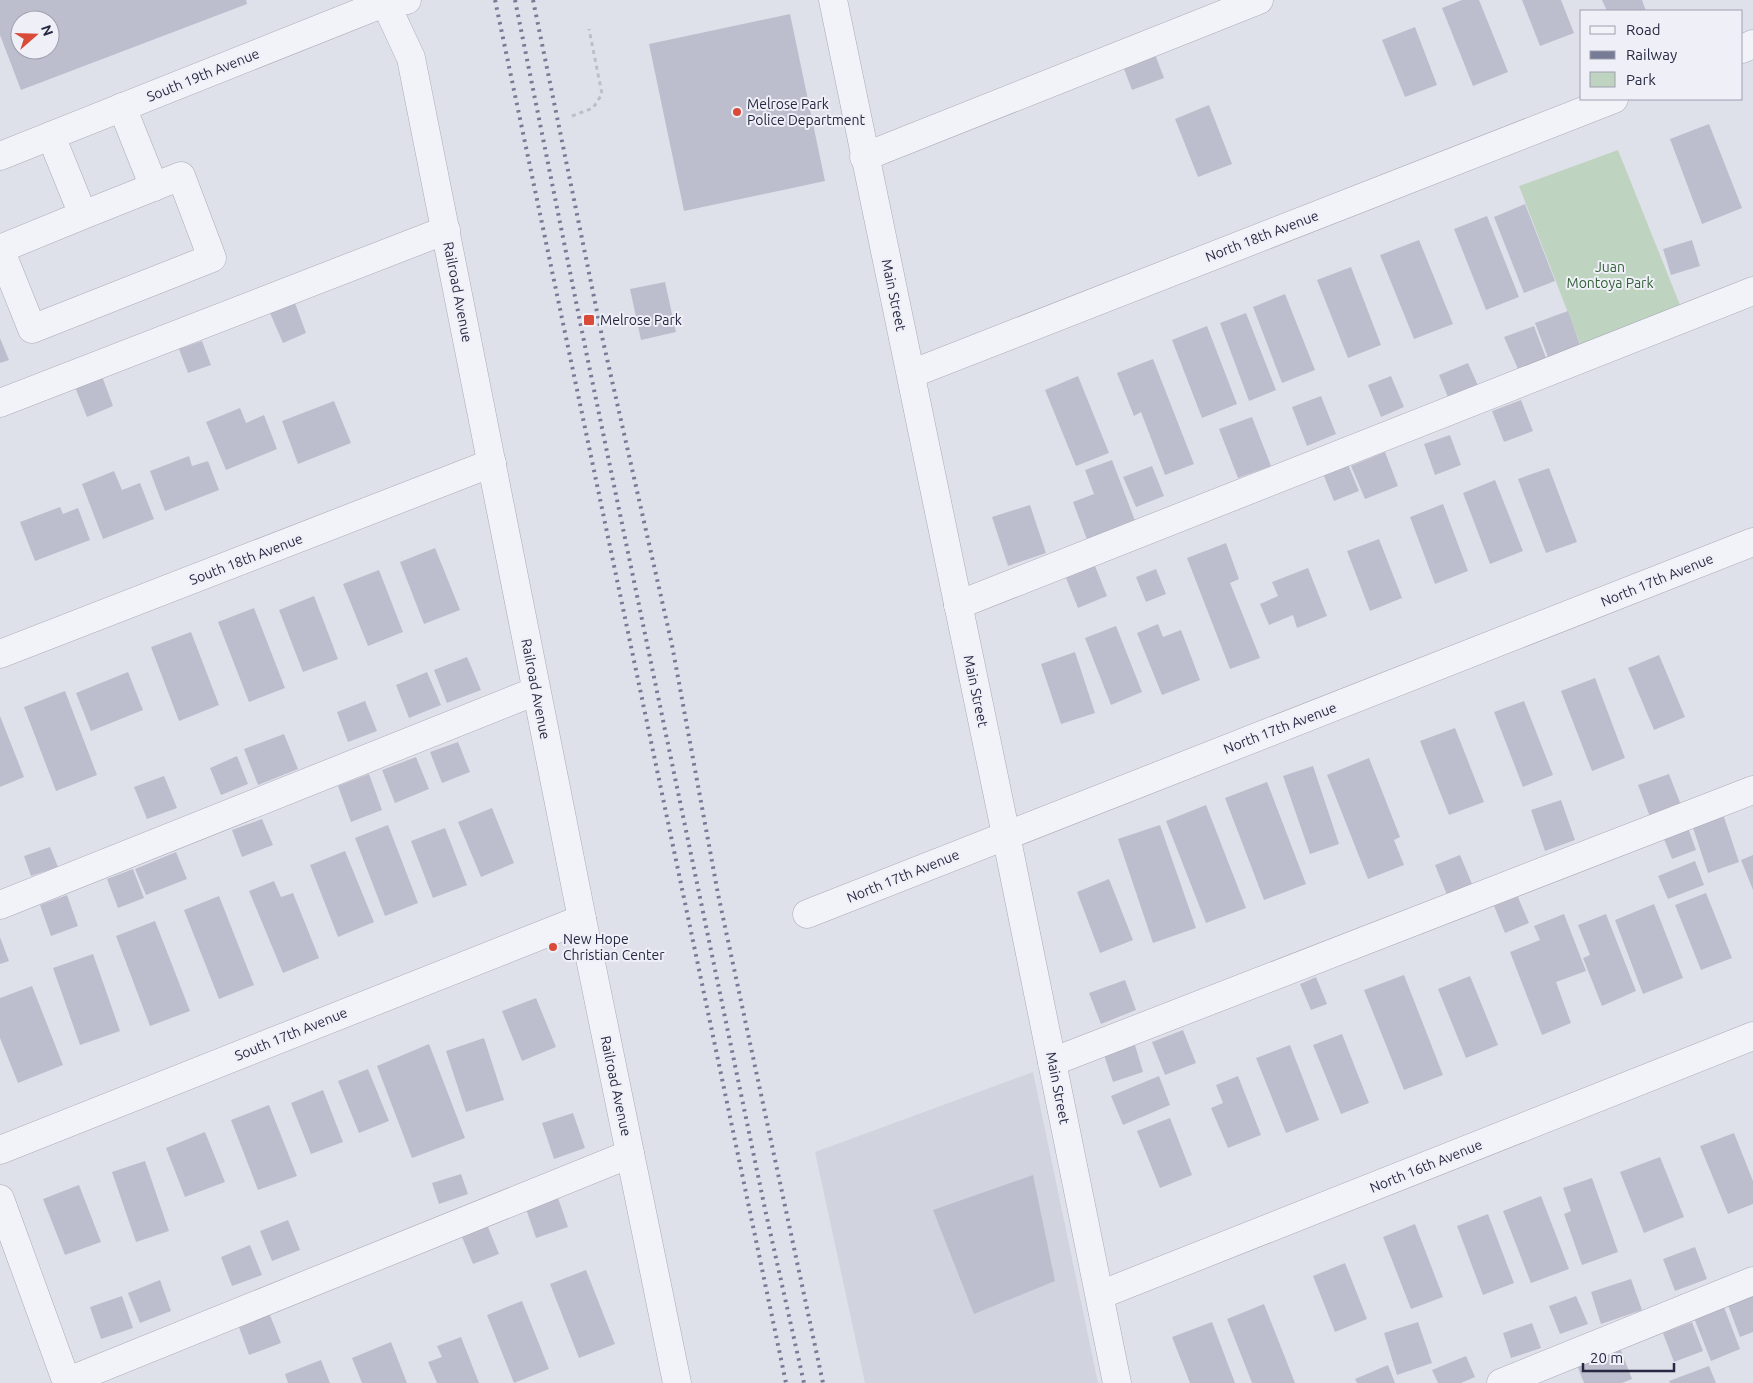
<svg xmlns="http://www.w3.org/2000/svg" width="1753" height="1383" font-family="Ubuntu,sans-serif">
	<style>
		.built { fill: #d1d3df }
		.green { fill: #bfd4c0 }
		.building { fill: #bcbecd; fill-rule: evenodd }
		.lines { fill: none; stroke-linecap: round; stroke-linejoin: round }
		.minor-casing { stroke: #a8aab8; stroke-width: 29 }
		.path { stroke: #bdbec9; stroke-width: 3; stroke-dasharray: 4 4; stroke-linecap: butt }
		.minor { stroke: #f2f3f8; stroke-width: 28 }
		.rail { stroke: #777b95; stroke-width: 4; stroke-dasharray: 2.5 5; stroke-linecap: butt }
		.poi-dot { fill: #da4a39; stroke: #eff0f7; stroke-width: 2 }
		.labels { text-anchor: middle; dominant-baseline: central; stroke-width: 4; stroke-linejoin: round; paint-order: stroke }
		.street-label { font-size: 14px; fill: #262942; stroke: #eff0f7 }
		.poi-label { font-size: 14px; fill: #262942; stroke: #eff0f7; text-anchor: start }
		.park-label { font-size: 14px; fill: #325f36; stroke: #eff0f7 }
	</style>
	<rect width="100%" height="100%" fill="#dfe1ea"/>
	<!-- built -->
	<path class="built" d="M1033 1072 1098 1383H865L815 1152Z"/>
	<!-- green -->
	<path class="green" d="M1618 150 1682 310 1582 349 1519 186Z"/>
	<!-- building -->
	<g class="building">
		<path d="M0 0H246L247 4 21 90 0 35ZM20 20H50V50H20Z"/>
		<path d="M1462 0H1479L1508 72 1473 86 1442 8Z"/>
		<path d="M1522 0H1561L1574 33 1540 46Z"/>
		<path d="M1602 0H1642L1646 11H1607Z"/>
		<path d="M790 14 825 181 684 211 649 44Z"/>
		<path d="M1415 27 1437 85 1405 97 1382 40Z"/>
		<path d="M1153 49 1164 78 1132 90 1121 61Z"/>
		<path d="M1209 105 1232 164 1198 177 1175 119Z"/>
		<path d="M1709 124 1742 208 1702 224 1670 139Z"/>
		<path d="M1525 204 1555 281 1524 293 1494 217Z"/>
		<path d="M1487 216 1519 297 1486 310 1454 229Z"/>
		<path d="M1419 240 1453 324 1414 339 1380 255Z"/>
		<path d="M1692 240 1700 266 1671 275 1663 249Z"/>
		<path d="M1351 267 1381 345 1348 358 1317 280Z"/>
		<path d="M665 282 676 332 641 340 630 289Z"/>
		<path d="M1285 294 1315 370 1282 383 1253 307Z"/>
		<path d="M295 303 306 333 283 343 270 313Z"/>
		<path d="M1568 311 1580 345 1548 357 1535 323Z"/>
		<path d="M1246 313 1276 390 1249 401 1220 323Z"/>
		<path d="M1207 326 1237 404 1202 418 1172 340Z"/>
		<path d="M1534 326 1546 358 1518 369 1504 337Z"/>
		<path d="M0 338 9 360 0 363Z"/>
		<path d="M202 341 211 365 188 373 179 349Z"/>
		<path d="M1153 359 1194 464 1165 475 1141 412 1134 416 1117 373Z"/>
		<path d="M1468 363 1480 390 1450 402 1439 375Z"/>
		<path d="M102 376 113 406 87 417 75 387Z"/>
		<path d="M1078 376 1109 453 1076 466 1045 390Z"/>
		<path d="M1391 376 1404 407 1381 417 1368 385Z"/>
		<path d="M1321 396 1336 434 1307 446 1292 407Z"/>
		<path d="M1521 400 1533 431 1504 442 1492 411Z"/>
		<path d="M334 401 351 443 298 464 282 421Z"/>
		<path d="M240 408 246 423 264 415 277 449 226 470 206 422Z"/>
		<path d="M1252 417 1271 466 1238 478 1219 429Z"/>
		<path d="M1450 435 1461 465 1435 475 1424 444Z"/>
		<path d="M1385 452 1398 486 1365 499 1351 466Z"/>
		<path d="M189 456 192 466 208 461 219 490 165 511 150 471Z"/>
		<path d="M1112 460 1137 526 1089 545 1073 502 1094 494 1085 470Z"/>
		<path d="M1347 462 1359 491 1334 501 1322 471Z"/>
		<path d="M1152 466 1164 496 1136 507 1123 477Z"/>
		<path d="M1549 468 1577 542 1546 553 1518 479Z"/>
		<path d="M114 471 122 490 140 483 154 519 103 539 82 484Z"/>
		<path d="M1495 480 1523 551 1490 564 1463 493Z"/>
		<path d="M1443 504 1468 571 1435 584 1410 517Z"/>
		<path d="M1030 505 1046 553 1008 566 992 517Z"/>
		<path d="M60 507 63 514 78 508 90 540 35 561 20 522Z"/>
		<path d="M1379 539 1402 598 1370 611 1347 551Z"/>
		<path d="M1226 543 1239 579 1230 583 1260 658 1230 669 1187 558Z"/>
		<path d="M435 548 460 610 424 624 400 562Z"/>
		<path d="M1095 566 1107 596 1078 608 1066 578Z"/>
		<path d="M1308 568 1327 616 1297 628 1293 615 1269 625 1260 604 1278 596 1272 582Z"/>
		<path d="M1156 569 1166 594 1146 602 1136 577Z"/>
		<path d="M379 570 403 632 368 646 343 584Z"/>
		<path d="M314 596 338 659 303 672 279 610Z"/>
		<path d="M254 608 285 688 249 702 218 622Z"/>
		<path d="M1158 624 1163 637 1181 630 1200 680 1162 695 1137 633Z"/>
		<path d="M1116 626 1142 692 1111 705 1085 638Z"/>
		<path d="M191 632 219 705 179 721 151 647Z"/>
		<path d="M1075 652 1095 713 1061 724 1041 664Z"/>
		<path d="M1659 655 1685 717 1654 730 1628 668Z"/>
		<path d="M467 657 481 690 447 703 434 670Z"/>
		<path d="M128 672 143 710 91 731 76 693Z"/>
		<path d="M427 672 441 705 409 718 396 685Z"/>
		<path d="M1595 678 1625 758 1592 771 1561 691Z"/>
		<path d="M65 691 97 775 56 791 24 707Z"/>
		<path d="M365 701 377 731 348 742 337 712Z"/>
		<path d="M1524 701 1553 775 1523 787 1494 712Z"/>
		<path d="M0 716 24 777 0 787Z"/>
		<path d="M1455 728 1484 802 1449 815 1420 741Z"/>
		<path d="M284 734 298 769 258 785 244 749Z"/>
		<path d="M458 742 470 772 442 783 430 752Z"/>
		<path d="M237 756 248 784 221 795 210 768Z"/>
		<path d="M416 757 429 789 395 803 382 770Z"/>
		<path d="M1369 758 1400 837 1394 840 1404 865 1368 879 1327 775Z"/>
		<path d="M1313 766 1339 844 1310 854 1283 776Z"/>
		<path d="M369 774 382 810 351 822 338 786Z"/>
		<path d="M1669 774 1681 805 1650 817 1638 785Z"/>
		<path d="M164 776 177 808 147 819 134 787Z"/>
		<path d="M1267 782 1306 884 1264 900 1225 798Z"/>
		<path d="M1561 800 1575 840 1545 851 1531 810Z"/>
		<path d="M1206 805 1246 908 1206 923 1166 821Z"/>
		<path d="M492 808 514 863 481 877 458 822Z"/>
		<path d="M1722 811 1739 862 1708 873 1691 822Z"/>
		<path d="M262 819 273 845 242 857 232 830Z"/>
		<path d="M388 825 418 903 385 916 355 838Z"/>
		<path d="M1160 825 1196 928 1153 943 1118 839Z"/>
		<path d="M1687 825 1696 850 1672 859 1662 834Z"/>
		<path d="M445 828 467 885 433 898 411 841Z"/>
		<path d="M50 847 58 867 31 876 24 856Z"/>
		<path d="M345 851 374 922 338 937 310 865Z"/>
		<path d="M176 852 187 879 146 895 135 869Z"/>
		<path d="M1460 855 1472 884 1447 895 1435 865Z"/>
		<path d="M1753 855V890L1741 860Z"/>
		<path d="M1695 861 1704 885 1668 899 1658 876Z"/>
		<path d="M133 869 144 898 118 908 107 879Z"/>
		<path d="M1109 879 1133 940 1100 953 1077 892Z"/>
		<path d="M274 881 281 897 293 893 319 958 283 973 249 891Z"/>
		<path d="M1706 893 1732 958 1701 970 1675 905Z"/>
		<path d="M67 895 78 926 51 936 40 905Z"/>
		<path d="M219 896 254 985 219 999 184 910Z"/>
		<path d="M1518 897 1529 923 1505 933 1494 906Z"/>
		<path d="M1654 904 1683 978 1643 994 1615 920Z"/>
		<path d="M1564 914 1586 971 1556 982 1571 1023 1542 1035 1510 952 1540 940 1534 926Z"/>
		<path d="M1606 914 1636 991 1602 1006 1583 958 1590 955 1578 925Z"/>
		<path d="M155 921 190 1011 150 1026 116 936Z"/>
		<path d="M0 937 9 961 0 964Z"/>
		<path d="M93 954 120 1031 80 1045 53 968Z"/>
		<path d="M1404 975 1443 1075 1404 1090 1364 990Z"/>
		<path d="M1470 976 1498 1045 1466 1058 1438 989Z"/>
		<path d="M1316 977 1327 1004 1311 1010 1300 984Z"/>
		<path d="M1125 980 1136 1010 1101 1024 1089 993Z"/>
		<path d="M32 986 63 1065 18 1083 0 1038V998Z"/>
		<path d="M536 998 556 1047 522 1061 502 1011Z"/>
		<path d="M1183 1030 1196 1063 1165 1075 1152 1042Z"/>
		<path d="M1342 1034 1369 1103 1341 1114 1313 1045Z"/>
		<path d="M484 1038 504 1100 466 1112 446 1051Z"/>
		<path d="M429 1044 465 1138 412 1158 377 1066Z"/>
		<path d="M1135 1045 1143 1072 1113 1082 1104 1055Z"/>
		<path d="M1290 1045 1319 1120 1286 1133 1256 1058Z"/>
		<path d="M368 1069 389 1121 359 1133 338 1081Z"/>
		<path d="M1159 1076 1170 1105 1123 1125 1111 1096Z"/>
		<path d="M1238 1076 1261 1135 1228 1148 1211 1108 1223 1103 1216 1085Z"/>
		<path d="M323 1090 343 1142 311 1154 291 1103Z"/>
		<path d="M269 1105 297 1176 258 1190 231 1120Z"/>
		<path d="M573 1113 585 1148 554 1159 542 1123Z"/>
		<path d="M1170 1118 1192 1175 1160 1188 1137 1131Z"/>
		<path d="M205 1132 225 1182 185 1197 166 1148Z"/>
		<path d="M1734 1133 1753 1181V1204L1728 1214 1700 1146Z"/>
		<path d="M1660 1157 1684 1217 1644 1233 1620 1172Z"/>
		<path d="M145 1161 169 1231 136 1242 112 1172Z"/>
		<path d="M461 1174 468 1194 439 1204 432 1183Z"/>
		<path d="M1033 1175 1055 1281 974 1314 933 1210Z"/>
		<path d="M1592 1178 1618 1252 1582 1265 1564 1214 1571 1211 1563 1188Z"/>
		<path d="M79 1185 101 1242 65 1255 43 1199Z"/>
		<path d="M557 1195 568 1227 536 1238 525 1206Z"/>
		<path d="M1541 1196 1569 1269 1531 1283 1503 1211Z"/>
		<path d="M1488 1214 1514 1283 1483 1295 1457 1226Z"/>
		<path d="M288 1220 300 1250 272 1261 260 1231Z"/>
		<path d="M1415 1224 1443 1297 1411 1309 1383 1237Z"/>
		<path d="M488 1227 499 1254 473 1264 462 1237Z"/>
		<path d="M250 1245 262 1275 232 1286 221 1257Z"/>
		<path d="M1695 1247 1707 1279 1675 1291 1663 1259Z"/>
		<path d="M1345 1263 1367 1319 1335 1332 1313 1276Z"/>
		<path d="M586 1270 615 1344 579 1358 550 1284Z"/>
		<path d="M1631 1279 1642 1310 1601 1324 1591 1292Z"/>
		<path d="M160 1280 171 1311 140 1323 128 1293Z"/>
		<path d="M1753 1295V1332L1740 1337 1728 1305Z"/>
		<path d="M122 1296 133 1328 101 1339 90 1307Z"/>
		<path d="M1576 1296 1588 1324 1560 1334 1549 1306Z"/>
		<path d="M522 1301 549 1369 514 1383 487 1315Z"/>
		<path d="M1264 1304 1295 1383H1252L1227 1319Z"/>
		<path d="M266 1305 281 1343 249 1355 235 1316Z"/>
		<path d="M1724 1307 1740 1349 1711 1361 1694 1318Z"/>
		<path d="M1212 1322 1235 1383H1190L1172 1337Z"/>
		<path d="M1418 1322 1432 1363 1397 1375 1384 1333Z"/>
		<path d="M1692 1322 1703 1351 1674 1362 1663 1333Z"/>
		<path d="M1532 1323 1541 1348 1511 1358 1503 1333Z"/>
		<path d="M461 1337 479 1383H437L428 1362 442 1357 437 1346Z"/>
		<path d="M391 1342 407 1383H362L352 1358Z"/>
		<path d="M1620 1348 1632 1379 1622 1383H1584L1577 1365Z"/>
		<path d="M1466 1356 1475 1377 1461 1383H1438L1432 1370Z"/>
		<path d="M321 1360 330 1383H288L285 1374Z"/>
		<path d="M1388 1365 1395 1383H1357L1355 1379Z"/>
		<path d="M1709 1366 1716 1383H1670L1669 1381Z"/>
	</g>
	<g class="lines">
		<!-- minor casing -->
		<g class="minor-casing">
			<g id="minor">
				<path d="M384 0 411 58 582 919 677 1383"/>
				<path d="M833 0 1006 835 1117 1383"/>
				<path d="M1742 49 1753 44"/>
				<path d="M122 107 154 187"/>
				<path d="M51 136 83 215 0 249 32 329 212 258 181 176 83 215"/>
				<path d="M0 156 384 3 407 0"/>
				<path d="M864 157 1259 0"/>
				<path d="M911 374 1614 99"/>
				<path d="M0 403 446 230"/>
				<path d="M958 605 1753 291"/>
				<path d="M0 654 492 463"/>
				<path d="M0 905 536 691"/>
				<path d="M807 914 1753 542"/>
				<path d="M1052 1062 1753 790"/>
				<path d="M0 1150 582 919"/>
				<path d="M0 1199 67 1383"/>
				<path d="M1100 1295 1753 1036"/>
				<path d="M66 1382 630 1154"/>
				<path d="M1501 1383 1753 1281"/>
			</g>
		</g>
		<!-- path -->
		<path class="path" d="M572 116 593 108 602 94 589 29"/>
		<!-- minor -->
		<use href="#minor" class="minor"/>
		<!-- rail -->
		<g class="rail">
			<path d="M495 0 786 1383"/>
			<path d="M515 0 587 356 765 1209 804 1383"/>
			<path d="M533 0 603 341 672 645 718 894 823 1383"/>
		</g>
	</g>
	<!-- markers -->
	<g class="poi-dot">
		<circle cx="737" cy="112" r="5"/>
		<rect x="583" y="314" width="12" height="12" rx="2.5"/>
		<circle cx="553" cy="947" r="5"/>
	</g>
	<g class="labels">
		<!-- street labels -->
		<g class="street-label">
			<text transform="translate(203 75) rotate(-22)">South 19th Avenue</text>
			<text transform="translate(1262 236) rotate(-21)">North 18th Avenue</text>
			<text transform="translate(458 292) rotate(79)">Railroad Avenue</text>
			<text transform="translate(894 295) rotate(78)">Main Street</text>
			<text transform="translate(246 559) rotate(-21)">South 18th Avenue</text>
			<text transform="translate(1657 580) rotate(-22)">North 17th Avenue</text>
			<text transform="translate(536 689) rotate(79)">Railroad Avenue</text>
			<text transform="translate(976 691) rotate(78)">Main Street</text>
			<text transform="translate(1280 728) rotate(-21)">North 17th Avenue</text>
			<text transform="translate(903 876) rotate(-22)">North 17th Avenue</text>
			<text transform="translate(291 1034) rotate(-22)">South 17th Avenue</text>
			<text transform="translate(616 1086) rotate(78)">Railroad Avenue</text>
			<text transform="translate(1058 1088) rotate(79)">Main Street</text>
			<text transform="translate(1426 1166) rotate(-22)">North 16th Avenue</text>
		</g>
		<!-- poi labels -->
		<g class="poi-label">
			<text x="747" y="104">Melrose Park<tspan x="747" dy="16">Police Department</tspan></text>
			<text x="600" y="320">Melrose Park</text>
			<text x="563" y="939">New Hope<tspan x="563" dy="16">Christian Center</tspan></text>
		</g>
		<!-- park labels -->
		<g class="park-label">
			<text x="1610" y="267">Juan<tspan x="1610" dy="16">Montoya Park</tspan></text>
		</g>
	</g>
	<!-- legend -->
	<rect x="1580" y="10" width="162" height="90" fill="#eff0f7" stroke="#9fa0af"/>
	<rect x="1590" y="26" width="25" height="8" fill="#f2f3f8" stroke="#9fa0af"/>
	<text x="1626" y="35" font-size="15" fill="#262942">Road</text>
	<rect x="1590" y="51" width="25" height="8" fill="#777b95" stroke="#9fa0af"/>
	<text x="1626" y="60" font-size="15" fill="#262942">Railway</text>
	<rect x="1590" y="72" width="25" height="15" fill="#bfd4c0" stroke="#9fa0af"/>
	<text x="1626" y="85" font-size="15" fill="#262942">Park</text>
	<!-- north arrow -->
	<g transform="translate(35 35) rotate(70)"><circle r="24" fill="#eff0f7" stroke="#9fa0af"/>
	<path d="M0-4L9 19L0 12L-9 19Z" fill="#da4a39"/>
	<text y="-8" font-size="14" font-weight="bold" text-anchor="middle" fill="#262942">N</text>
	</g>
	<!-- scale -->
	<path d="M1583 1363v8h91v-8" fill="none" stroke="#262942" stroke-width="2.5"/>
	<text x="1590" y="1363" font-size="15" fill="#262942" stroke="#eff0f7" stroke-width="4" paint-order="stroke">20 m</text>
</svg>
